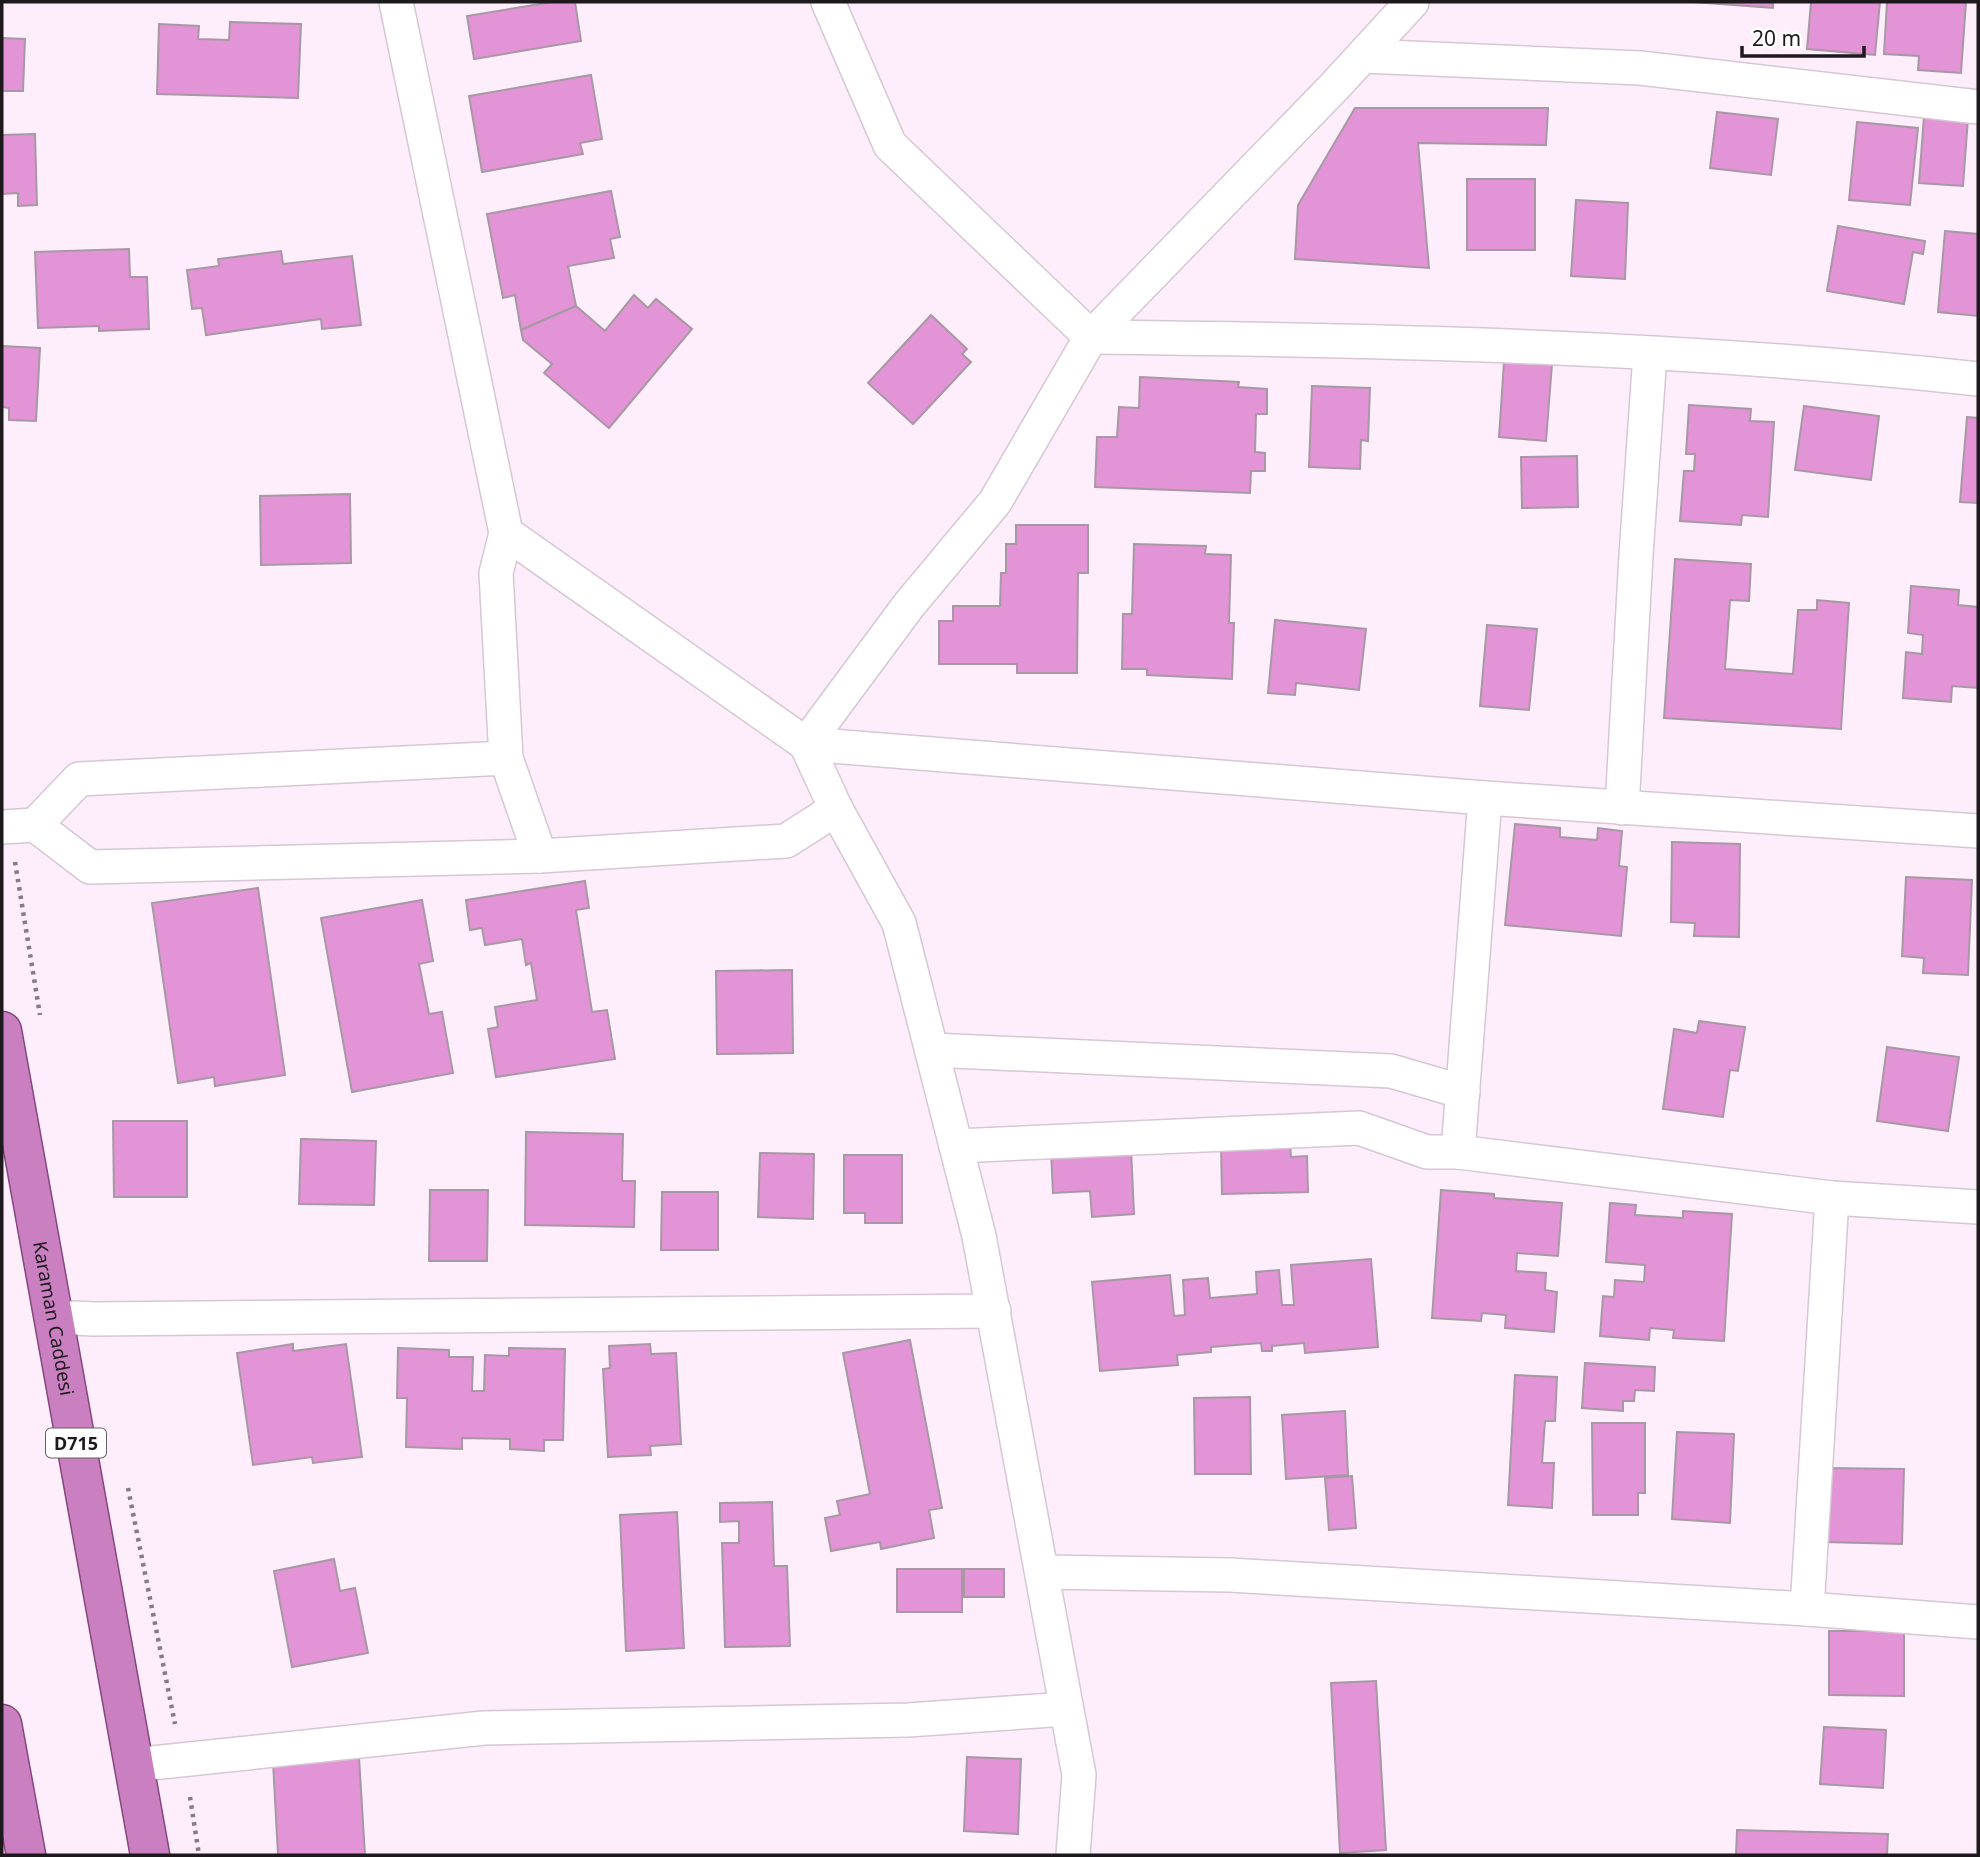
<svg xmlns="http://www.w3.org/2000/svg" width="1980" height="1857" font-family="'Noto Sans',sans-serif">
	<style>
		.building { fill: #e394d7; stroke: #a798a4; stroke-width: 2 }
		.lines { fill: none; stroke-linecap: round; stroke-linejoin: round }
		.minor-casing { stroke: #d6c7d3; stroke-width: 36 }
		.trunk-casing { stroke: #85477d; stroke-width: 41 }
		.path { stroke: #857b83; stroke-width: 4.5; stroke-dasharray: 3.5 5; stroke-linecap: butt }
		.minor { stroke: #fff; stroke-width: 33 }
		.trunk { stroke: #ca80c0; stroke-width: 38 }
		.labels { text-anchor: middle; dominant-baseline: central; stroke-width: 5; stroke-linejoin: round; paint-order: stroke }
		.shield { fill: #fff; stroke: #625e61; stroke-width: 2 }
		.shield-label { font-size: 18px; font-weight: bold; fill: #1e191d }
		.street-label { font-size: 19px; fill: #1e191d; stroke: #fff }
	</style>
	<rect width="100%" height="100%" fill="#feeefb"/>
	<!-- building -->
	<g class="building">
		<path d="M552 2H575L581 41 474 59 467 16Z"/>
		<path d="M1693 2H1773V8Z"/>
		<path d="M1811 2H1880L1875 55 1807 49Z"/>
		<path d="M1887 2H1966L1961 73 1918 70 1919 56 1884 54Z"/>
		<path d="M230 22 301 24 298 98 157 94 159 24 199 26 198 39 229 40Z"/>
		<path d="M2 38 25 39 23 91H2Z"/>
		<path d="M591 75 602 139 580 143 583 154 482 172 469 96Z"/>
		<path d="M1355 108H1548L1546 145 1418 143 1429 268 1295 259 1298 205Z"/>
		<path d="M1717 112 1778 119 1771 175 1710 168Z"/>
		<path d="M1924 116 1968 118 1963 186 1919 183Z"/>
		<path d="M1857 122 1918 128 1910 205 1849 200Z"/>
		<path d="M35 134 37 205 18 206V193L2 194V135Z"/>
		<rect x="1467" y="179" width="68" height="71"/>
		<path d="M611 191 620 237 610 239 614 258 568 266 576 306 521 330 515 295 503 298 487 214Z"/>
		<path d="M1576 200 1628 203 1625 279 1571 276Z"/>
		<path d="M1838 226 1925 241 1923 254 1913 252 1904 304 1827 291Z"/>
		<path d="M1945 231 1978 234V316L1938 312Z"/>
		<path d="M129 249 130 277H147L149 329 99 331V326L38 328 35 252Z"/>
		<path d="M281 251 283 264 352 256 361 325 322 329 321 319 206 335 202 308 192 309 187 270 219 266 218 259Z"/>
		<path d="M634 295 648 308 656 299 692 329 609 428 544 373 552 364 523 340 521 330 576 306 605 331Z"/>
		<path d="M931 315 967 349 962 354 971 362 913 424 868 383Z"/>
		<path d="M2 346 40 348 36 421 9 420V408L2 407Z"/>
		<path d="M1504 362 1552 364 1546 441 1499 437Z"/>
		<path d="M1140 377 1239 382 1238 387 1267 389V414H1256L1255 452 1265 453V471H1251L1250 493 1095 487 1097 437H1117L1119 407 1139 408Z"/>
		<path d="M1312 386 1370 388 1368 441 1361 440 1360 469 1309 467Z"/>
		<path d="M1689 405 1751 409 1750 421 1774 422 1768 517 1742 515 1741 525 1680 521 1684 471H1694L1695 454H1686Z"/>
		<path d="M1804 406 1879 416 1871 480 1795 470Z"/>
		<path d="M1967 417 1978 418V503L1960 502Z"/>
		<path d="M1577 456 1578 507 1522 508 1521 457Z"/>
		<path d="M350 494 351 563 261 565 260 496Z"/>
		<path d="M1016 525H1088V573H1078L1077 673H1017V664H939V621H953V606H1000L1001 573H1006V544H1016Z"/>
		<path d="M1134 544 1206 546 1205 554 1231 555 1229 623H1234L1232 679 1147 675V669H1122L1123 614H1132Z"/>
		<path d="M1675 559 1751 564 1749 601 1730 600 1725 669 1793 674 1798 610H1817V600L1849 603 1841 729 1664 718Z"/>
		<path d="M1911 586 1959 590 1958 605 1978 607V688L1952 686 1951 702 1903 698 1906 652 1922 654 1923 635 1908 633Z"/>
		<path d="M1275 620 1366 629 1359 690 1296 683 1295 695 1268 693Z"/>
		<path d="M1487 625 1537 629 1529 710 1480 706Z"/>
		<path d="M1515 824 1560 828V837L1597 840 1598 828 1622 831 1619 866 1627 867 1621 936 1505 925Z"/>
		<path d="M1672 842 1740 844 1739 937 1694 936 1695 923 1671 922Z"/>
		<path d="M1906 877 1972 880 1968 975 1923 973 1924 958 1902 956Z"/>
		<path d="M585 881 589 908 576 910 592 1012 607 1010 615 1059 496 1077 488 1029 498 1027 495 1007 537 1000 531 963 526 965 522 939 485 945 482 928 470 930 466 900Z"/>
		<path d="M258 888 285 1075 215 1086 214 1077 178 1083 152 903Z"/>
		<path d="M422 900 433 961 419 964 429 1014 442 1012 453 1073 352 1092 321 918Z"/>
		<path d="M792 970 793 1053 717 1054 716 971Z"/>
		<path d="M1699 1021 1745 1027 1738 1071 1730 1070 1723 1117 1663 1109 1674 1029 1697 1033Z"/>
		<path d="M1887 1047 1959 1057 1948 1131 1877 1121Z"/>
		<path d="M113 1121H187V1197H114Z"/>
		<path d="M526 1132 623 1134 622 1181H635L634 1227 525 1225Z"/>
		<path d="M301 1139 376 1141 374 1205 299 1204Z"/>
		<path d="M1290 1143 1291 1157 1307 1156 1308 1192 1222 1194 1221 1145Z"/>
		<path d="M1131 1148 1134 1214 1092 1217 1090 1191 1053 1193 1051 1152Z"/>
		<path d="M760 1153 814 1154 813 1219 758 1217Z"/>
		<path d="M844 1155H902V1223H865V1213H844Z"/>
		<path d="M430 1190H488L487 1261H429Z"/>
		<path d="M1441 1190 1494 1194V1198L1562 1203 1558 1256 1517 1253 1516 1271 1546 1273 1545 1290 1557 1292 1554 1332 1505 1328 1506 1315 1482 1313 1481 1321 1432 1318Z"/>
		<path d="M662 1192H718V1250H661Z"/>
		<path d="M1610 1203 1636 1205 1635 1215 1683 1218V1211L1732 1214 1724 1341 1673 1338 1674 1330 1650 1328 1649 1340 1600 1336 1603 1296 1614 1297 1615 1280 1644 1282 1645 1265 1606 1262Z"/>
		<path d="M1371 1259 1378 1347 1305 1353 1304 1343 1272 1346V1351H1262L1261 1343 1211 1347V1352L1177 1355 1178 1365 1100 1371 1092 1282 1170 1275 1174 1316 1185 1315 1183 1280 1208 1278 1210 1298 1257 1294 1256 1272 1279 1270 1282 1305H1294L1291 1265Z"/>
		<path d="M910 1340 942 1508 929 1510 934 1538 881 1549 880 1542 831 1551 825 1518 840 1515 837 1501 870 1494 843 1353Z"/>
		<path d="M293 1344V1351L346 1344 362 1457 313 1463 312 1457 253 1465 237 1353Z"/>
		<path d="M650 1344 651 1354 676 1353 681 1444 650 1446 651 1455 608 1457 603 1369 610 1368 609 1346Z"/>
		<path d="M398 1348 449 1350V1357H473L472 1391H484L485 1355 509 1356V1348L565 1349 563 1440H544V1451L510 1449V1439L462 1438V1449L406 1447 407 1398H397Z"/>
		<path d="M1585 1363 1655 1367 1654 1391 1635 1390 1634 1401H1623V1411L1582 1408Z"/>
		<path d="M1515 1375 1557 1377 1555 1421H1545L1542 1463H1554L1552 1508 1508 1505Z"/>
		<path d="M1250 1397 1251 1474H1195L1194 1398Z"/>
		<path d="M1345 1411 1348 1475 1286 1479 1282 1415Z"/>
		<path d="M1592 1423H1645V1493H1638V1515H1593Z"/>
		<path d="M1677 1432 1734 1434 1730 1523 1672 1519Z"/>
		<path d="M1825 1468 1904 1469 1902 1544 1824 1542Z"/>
		<path d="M1352 1476 1356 1528 1329 1530 1325 1478Z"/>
		<path d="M772 1502 774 1566H787L790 1646 725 1647 722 1543H739V1521L720 1522V1503Z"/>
		<path d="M677 1512 684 1648 626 1651 620 1515Z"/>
		<path d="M334 1559 340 1591 355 1588 368 1653 292 1667 274 1571Z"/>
		<rect x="897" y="1569" width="65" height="43"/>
		<rect x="964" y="1569" width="40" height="28"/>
		<path d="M1829 1631H1904V1696L1829 1695Z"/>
		<path d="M1376 1681 1386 1850 1340 1853 1331 1683Z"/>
		<path d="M1824 1727 1886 1730 1883 1788 1820 1784Z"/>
		<path d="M359 1757 365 1855H278L273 1762Z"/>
		<path d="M967 1757 1021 1759 1018 1834 964 1831Z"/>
		<path d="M1737 1830 1888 1834 1887 1855H1736Z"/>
	</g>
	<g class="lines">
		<!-- minor casing -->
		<g class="minor-casing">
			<g id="minor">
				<path d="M396 2 506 533"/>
				<path d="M828 2 890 145 1091 337C1387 340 1684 347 1978 379"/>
				<path d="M1363 56 1640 68 1978 107"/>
				<path d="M1622 808 1636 555 1650 354"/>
				<path d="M35 825 79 779 506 758"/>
				<path d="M2 827 35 825 90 867 540 856 786 841 836 809"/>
				<path d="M540 856 506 758 496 573 506 533 806 744 1485 798 1978 831"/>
				<path d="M932 1050 1391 1071 1463 1092"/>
				<path d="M956 1146 1359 1128 1427 1152H1458L1832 1198 1978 1207"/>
				<path d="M1458 1152 1485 798"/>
				<path d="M54 1317 93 1319 994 1311"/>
				<path d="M1043 1572 1230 1575 1807 1609 1978 1622"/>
				<path d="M1807 1609 1832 1198"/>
				<path d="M133 1765 484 1728 908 1720 1066 1709"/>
				<path d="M1073 1855 1079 1775 979 1236 899 923 836 809 806 744 909 605 995 502 1091 337 1334 87 1412 2"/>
			</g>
		</g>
		<!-- trunk casing -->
		<g class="trunk-casing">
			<g id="trunk">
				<path id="s1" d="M2 1031 150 1855"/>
				<path d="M2 1724 26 1855"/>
			</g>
		</g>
		<!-- path -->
		<g class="path">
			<path d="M15 862 40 1015"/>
			<path d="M128 1488 175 1724"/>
			<path d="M190 1797 199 1855"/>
		</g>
		<!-- minor -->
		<use href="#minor" class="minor"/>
		<!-- trunk -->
		<use href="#trunk" class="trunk"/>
	</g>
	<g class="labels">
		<!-- shield labels -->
		<rect class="shield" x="46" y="1428.5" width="60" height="29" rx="5"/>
		<g class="shield-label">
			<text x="76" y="1443">D715</text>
		</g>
		<!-- street labels -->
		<g class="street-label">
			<text stroke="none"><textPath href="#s1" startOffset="292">Karaman Caddesi</textPath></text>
		</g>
	</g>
	<!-- border -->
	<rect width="1980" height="1857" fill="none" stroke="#1e191d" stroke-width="7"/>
	<!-- scale -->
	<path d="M1742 46v10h122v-10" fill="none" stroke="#1e191d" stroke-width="3.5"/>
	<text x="1752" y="46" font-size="21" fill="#1e191d" stroke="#ffffff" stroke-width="5" paint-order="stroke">20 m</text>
</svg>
